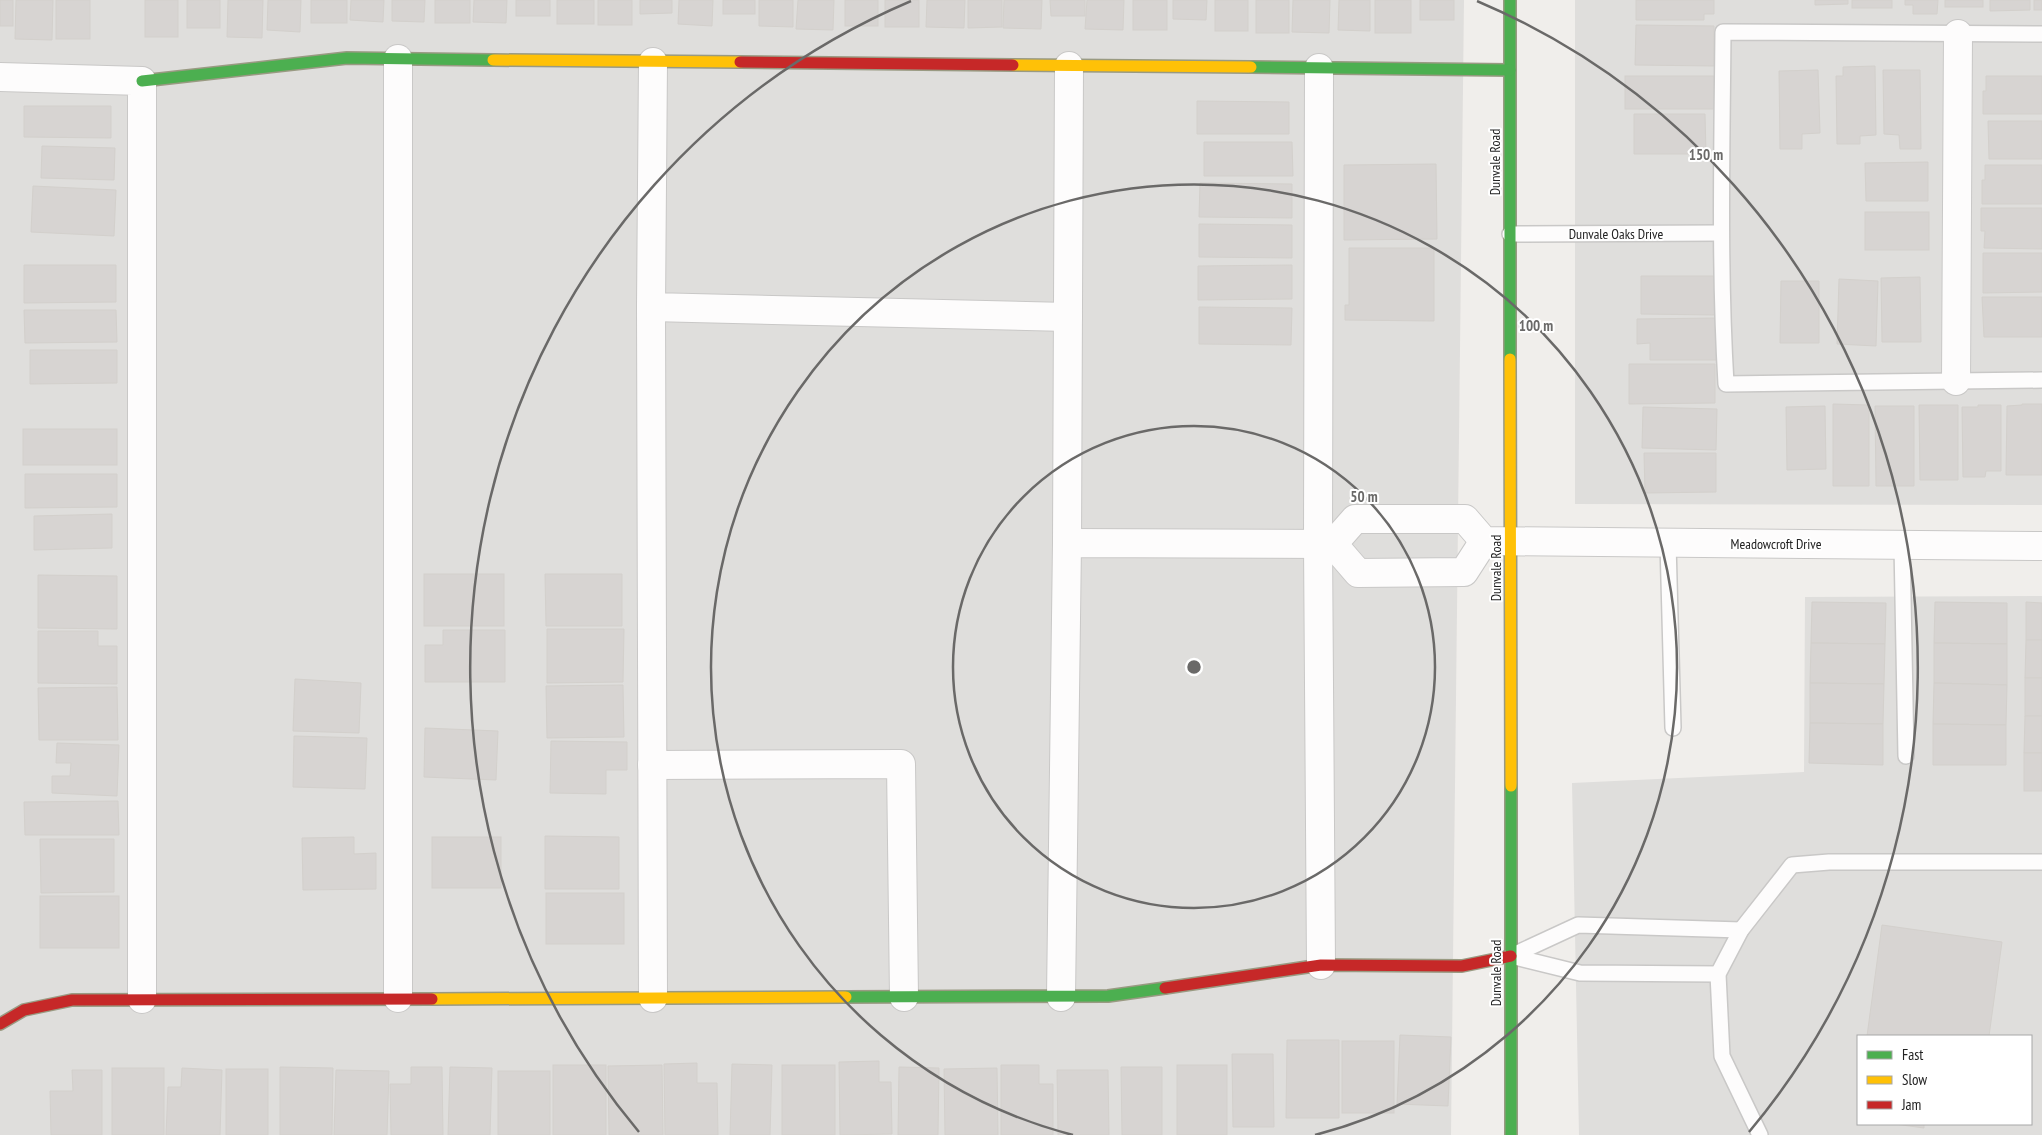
<svg xmlns="http://www.w3.org/2000/svg" width="2042" height="1135" font-family="'PT Sans Narrow',sans-serif">
	<style>
		.residential { fill: #dfdedc; fill-rule: evenodd }
		.building { fill: #d7d4d2; stroke: #d3d0cc }
		.lines { fill: none; stroke-linecap: round; stroke-linejoin: round }
		.lane-casing { stroke: #c9c8c7; stroke-width: 18 }
		.street-casing { stroke: #c9c8c7; stroke-width: 30 }
		.fast-casing { stroke: #999a82; stroke-width: 14 }
		.slow-casing { stroke: #999a82; stroke-width: 14 }
		.jam-casing { stroke: #999a82; stroke-width: 14 }
		.lane { stroke: #fdfcfc; stroke-width: 15 }
		.street { stroke: #fdfcfc; stroke-width: 28 }
		.fast { stroke: #4caf50; stroke-width: 11 }
		.slow { stroke: #ffc107; stroke-width: 11 }
		.jam { stroke: #c62828; stroke-width: 11 }
		.ring { fill: none; stroke: #6a6968; stroke-width: 2.5 }
		.labels { text-anchor: middle; dominant-baseline: central; stroke-width: 4; stroke-linejoin: round; paint-order: stroke }
		.street-label { font-size: 14px; fill: #222; stroke: #fff }
		.centre { fill: #6a6968; stroke: #fff; stroke-width: 2.5 }
		.ring-label { font-size: 15px; text-anchor: middle; font-weight: bold; fill: #6a6968; stroke: #fff; stroke-width: 4; stroke-linejoin: round; paint-order: stroke }
	</style>
	<rect width="100%" height="100%" fill="#f0eeeb"/>
	<!-- residential -->
	<g class="residential">
		<path d="M0 0H1464L1451 1135H0Z"/>
		<path d="M1575 0H2042V505L1575 504Z"/>
		<path d="M2042 596V1135H1579L1572 783 1804 772 1805 597ZM1858 1036H2031V1124H1858Z"/>
	</g>
	<!-- building -->
	<g class="building">
		<rect x="0" y="0" width="13" height="26"/>
		<path d="M16 0H53L52 40 15 39Z"/>
		<rect x="56" y="0" width="34" height="39"/>
		<rect x="145" y="0" width="33" height="37"/>
		<rect x="187" y="0" width="33" height="28"/>
		<path d="M228 0H263L262 38 227 37Z"/>
		<path d="M268 0H301L300 32 267 30Z"/>
		<rect x="311" y="0" width="36" height="23"/>
		<path d="M351 0H384L383 22 350 20Z"/>
		<path d="M392 0H425L424 22 392 21Z"/>
		<rect x="435" y="0" width="35" height="23"/>
		<path d="M474 0H507L506 23 473 22Z"/>
		<rect x="516" y="0" width="34" height="16"/>
		<rect x="557" y="0" width="37" height="24"/>
		<rect x="598" y="0" width="34" height="25"/>
		<path d="M640 0H672V13L640 14Z"/>
		<path d="M679 0H713L712 26 678 24Z"/>
		<rect x="723" y="0" width="32" height="14"/>
		<path d="M759 0H793V27L759 26Z"/>
		<path d="M798 0H834L833 30 796 29Z"/>
		<rect x="845" y="0" width="33" height="26"/>
		<rect x="885" y="0" width="34" height="27"/>
		<path d="M927 0H965L964 28 926 27Z"/>
		<path d="M968 0H1002V27L968 28Z"/>
		<path d="M1004 0H1042L1041 29 1003 28Z"/>
		<path d="M1050 0H1085V16H1051Z"/>
		<path d="M1087 0H1124L1123 30 1085 29Z"/>
		<rect x="1133" y="0" width="34" height="30"/>
		<path d="M1173 0H1207L1206 20 1173 19Z"/>
		<rect x="1215" y="0" width="33" height="31"/>
		<rect x="1256" y="0" width="33" height="33"/>
		<path d="M1293 0H1330L1329 33 1292 32Z"/>
		<path d="M1339 0H1370V31L1338 30Z"/>
		<rect x="1375" y="0" width="36" height="33"/>
		<rect x="1420" y="0" width="34" height="20"/>
		<path d="M1636 0H1714V14H1704V20H1636Z"/>
		<path d="M1815 0H1848V4L1815 5Z"/>
		<rect x="1852" y="0" width="40" height="8"/>
		<path d="M1905 0H1938L1937 14H1913V5H1905Z"/>
		<rect x="1945" y="0" width="38" height="7"/>
		<path d="M1990 0H2030V10L1990 11Z"/>
		<rect x="2034" y="0" width="8" height="10"/>
		<path d="M1636 25 1714 26V66L1635 65Z"/>
		<path d="M1875 66 1876 135 1860 136V144H1837L1836 76H1843V67Z"/>
		<path d="M1818 70 1820 133 1802 134V149H1780L1779 71Z"/>
		<path d="M1883 70H1920L1921 149H1900L1899 135 1884 134Z"/>
		<rect x="1625" y="76" width="89" height="33"/>
		<path d="M1986 76H2042V114H1983V91H1986Z"/>
		<path d="M1197 101 1289 102V134H1197Z"/>
		<path d="M24 106H111V138L24 137Z"/>
		<path d="M1634 114H1705L1706 154H1634Z"/>
		<path d="M1988 121H2042V159H1989Z"/>
		<path d="M1204 142H1292L1293 176H1204Z"/>
		<path d="M42 146 115 148 114 180 41 178Z"/>
		<path d="M1928 162V201H1866L1865 163Z"/>
		<path d="M1436 164 1437 239 1344 240V165Z"/>
		<path d="M1985 165H2042V204H1982V180H1985Z"/>
		<path d="M1200 183 1292 184V218L1199 217Z"/>
		<path d="M33 186 116 190 114 236 31 232Z"/>
		<path d="M1981 208H2042V249L1984 248 1985 231H1981Z"/>
		<rect x="1865" y="212" width="64" height="38"/>
		<path d="M1199 224 1292 225V258L1199 257Z"/>
		<path d="M1349 248H1434V321L1345 320V305H1349Z"/>
		<path d="M1983 253H2042V292L1983 293Z"/>
		<path d="M24 265H116V302L24 303Z"/>
		<path d="M1292 265V299L1198 300V266Z"/>
		<path d="M1641 276H1714L1715 315 1641 314Z"/>
		<path d="M1920 277 1921 342H1882L1881 278Z"/>
		<path d="M1839 279 1878 281 1876 346 1837 344Z"/>
		<path d="M1781 281H1819V343H1780Z"/>
		<path d="M1982 297H2042V337H1984Z"/>
		<path d="M1199 307 1292 308 1291 345 1199 344Z"/>
		<path d="M24 310H116L117 342 25 343Z"/>
		<path d="M1716 318 1717 360H1650V343L1637 344V319Z"/>
		<path d="M30 350H117V383L30 384Z"/>
		<path d="M1629 364H1715V403L1629 404Z"/>
		<path d="M1833 404 1869 405V486H1833Z"/>
		<path d="M2022 404H2042V475H2006L2007 406 2022 405Z"/>
		<path d="M1919 405H1958V480H1920Z"/>
		<path d="M1978 405H2001V471H1986L1985 477H1963L1962 407H1978Z"/>
		<path d="M1825 406 1826 469 1787 470 1786 407Z"/>
		<path d="M1875 406H1914V486H1876Z"/>
		<path d="M1643 407 1717 409 1716 450 1642 448Z"/>
		<rect x="23" y="429" width="94" height="36"/>
		<path d="M1644 453H1716V492L1645 493Z"/>
		<path d="M25 474H117V507L25 508Z"/>
		<path d="M112 514V548L34 550V516Z"/>
		<rect x="424" y="574" width="80" height="52"/>
		<path d="M545 574H622V626H546Z"/>
		<path d="M38 575 117 576V629L38 628Z"/>
		<path d="M1812 602 1886 603 1885 644 1811 643Z"/>
		<path d="M1935 602 2007 603V644L1934 643Z"/>
		<path d="M2026 602 2042 603V640H2026Z"/>
		<path d="M547 629H624L623 682 547 683Z"/>
		<path d="M443 630H505V682H425V645H443Z"/>
		<path d="M38 631H98V646H117V684L38 683Z"/>
		<path d="M2026 640H2042V678H2025Z"/>
		<path d="M1811 643 1885 644 1884 684 1810 683Z"/>
		<path d="M1934 643 2007 644V685L1934 683Z"/>
		<rect x="2025" y="678" width="17" height="38"/>
		<path d="M295 679 361 683 359 733 293 731Z"/>
		<path d="M1810 683 1884 684 1883 724 1810 723Z"/>
		<path d="M1934 683 2007 685 2006 725 1933 724Z"/>
		<path d="M623 685 624 737 547 738 546 686Z"/>
		<path d="M117 687 118 740H39L38 688Z"/>
		<path d="M2025 716H2042V753H2024Z"/>
		<path d="M1810 723 1883 724V765L1809 763Z"/>
		<path d="M1933 724 2006 725V765H1933Z"/>
		<path d="M425 728 498 731 496 780 424 777Z"/>
		<path d="M294 736 367 738 365 789 293 787Z"/>
		<path d="M551 741 627 742V770H606V794L550 793Z"/>
		<path d="M57 743 119 745 117 796 52 793V776H70L71 763H56Z"/>
		<rect x="2024" y="753" width="18" height="38"/>
		<path d="M118 801 119 835H25L24 802Z"/>
		<path d="M545 836 619 837V889H545Z"/>
		<path d="M354 837V854L376 853V889L303 890 302 838Z"/>
		<rect x="432" y="837" width="69" height="51"/>
		<path d="M40 839H114V892L41 893Z"/>
		<rect x="546" y="893" width="78" height="51"/>
		<rect x="40" y="896" width="79" height="52"/>
		<path d="M1882 925 2002 942 1989 1036H1867Z"/>
		<path d="M1400 1035 1451 1037 1448 1106 1397 1104Z"/>
		<path d="M1287 1040H1339V1118H1286Z"/>
		<rect x="1342" y="1041" width="52" height="72"/>
		<path d="M1232 1054H1273L1274 1127H1233Z"/>
		<path d="M879 1061V1082H891L892 1134 840 1135 839 1062Z"/>
		<path d="M697 1063V1083H717L718 1135H665L664 1064Z"/>
		<path d="M732 1064 772 1065 770 1135H730Z"/>
		<rect x="553" y="1065" width="53" height="70"/>
		<path d="M662 1065 663 1135H609L608 1066Z"/>
		<rect x="782" y="1065" width="53" height="70"/>
		<path d="M1001 1065H1039V1084H1053V1135H1001Z"/>
		<rect x="1177" y="1065" width="50" height="70"/>
		<path d="M280 1067 333 1068 332 1135H280Z"/>
		<path d="M411 1067H442L443 1135H391L390 1084H411Z"/>
		<path d="M450 1067 492 1068 490 1135H448Z"/>
		<path d="M899 1067 939 1068 938 1135H898Z"/>
		<path d="M1121 1067H1162V1135H1122Z"/>
		<rect x="112" y="1068" width="52" height="67"/>
		<path d="M182 1068 222 1070 220 1135H166L168 1087H181Z"/>
		<path d="M997 1068 998 1135H945L944 1069Z"/>
		<rect x="226" y="1069" width="42" height="66"/>
		<path d="M72 1070H102V1135H51L50 1091H73Z"/>
		<path d="M336 1070 389 1071 387 1135H334Z"/>
		<path d="M1057 1070H1108L1109 1135H1058Z"/>
		<rect x="498" y="1071" width="52" height="64"/>
		<path d="M1895 1124H1924V1128Z"/>
	</g>
	<g class="lines">
		<!-- lane casing -->
		<g class="lane-casing">
			<g id="lane">
				<path d="M2042 34 1723 32C1722 149 1719 267 1726 384L2042 380"/>
				<path d="M1510 234 1721 233"/>
				<path d="M1668 543 1673 728"/>
				<path d="M1902 545 1906 756"/>
				<path d="M1511 956 1578 925 1741 930"/>
				<path d="M1511 956 1580 973 1718 974"/>
				<path d="M1760 1135 1722 1056 1718 974 1741 930 1792 865 1829 862H2042"/>
			</g>
		</g>
		<!-- street casing -->
		<g class="street-casing">
			<g id="street">
				<path d="M653 62 651 307 1068 317"/>
				<path d="M1319 68 1318 544 1321 965"/>
				<path d="M0 77 142 81V999"/>
				<path d="M651 307 653 998"/>
				<path d="M1956 381 1958 34"/>
				<path d="M1067 543 1069 66"/>
				<path d="M1333 544 1355 519H1465L1484 541 2042 546"/>
				<path d="M652 765 901 764 904 997"/>
				<path d="M1061 997 1067 543 1333 544 1358 573 1464 572 1484 541"/>
				<path d="M398 998V59"/>
			</g>
		</g>
		<!-- fast casing -->
		<g class="fast-casing">
			<g id="fast">
				<path d="M1510 0V359"/>
				<path d="M1251 67 1510 70"/>
				<path d="M142 81 347 58 493 60"/>
				<path d="M1511 786V1135"/>
				<path d="M846 997 1108 996 1165 988"/>
			</g>
		</g>
		<!-- slow casing -->
		<g class="slow-casing">
			<g id="slow">
				<path d="M493 60 740 62"/>
				<path d="M1013 65 1251 67"/>
				<path d="M1510 359 1511 786"/>
				<path d="M432 999 846 997"/>
			</g>
		</g>
		<!-- jam casing -->
		<g class="jam-casing">
			<g id="jam">
				<path d="M740 62 1013 65"/>
				<path d="M1165 988 1321 965 1462 966 1511 956"/>
				<path d="M0 1024 24 1010 72 1000 432 999"/>
			</g>
		</g>
		<!-- lane -->
		<use href="#lane" class="lane"/>
		<!-- street -->
		<use href="#street" class="street"/>
		<!-- fast -->
		<use href="#fast" class="fast"/>
		<!-- slow -->
		<use href="#slow" class="slow"/>
		<!-- jam -->
		<use href="#jam" class="jam"/>
	</g>
	<!-- distance rings -->
	<g class="ring">
		<circle cx="1194" cy="667" r="241"/>
		<path d="M1073 1135A483 483 0 1 1 1315 1135"/>
		<path d="M639 1132A724 724 0 0 1 911 1M1477 1A724 724 0 0 1 1749 1132"/>
	</g>
	<g class="labels">
		<!-- street labels -->
		<g class="street-label">
			<text transform="translate(1495 162) rotate(-90)">Dunvale Road</text>
			<text x="1616" y="234">Dunvale Oaks Drive</text>
			<text x="1776" y="544">Meadowcroft Drive</text>
			<text transform="translate(1496 568) rotate(-90)">Dunvale Road</text>
			<text transform="translate(1496 973) rotate(-90)">Dunvale Road</text>
		</g>
	</g>
	<circle cx="1194" cy="667" r="8" class="centre"/>
	<g class="ring-label">
		<text x="1706" y="160">150 m</text>
		<text x="1536" y="331">100 m</text>
		<text x="1364" y="502">50 m</text>
	</g>
	<!-- legend -->
	<rect x="1857" y="1035" width="175" height="90" fill="#ffffff" stroke="#a7a7a7"/>
	<rect x="1867" y="1051" width="25" height="8" fill="#4caf50" stroke="#a7a7a7"/>
	<text x="1902" y="1060" font-size="15" fill="#222222">Fast</text>
	<rect x="1867" y="1076" width="25" height="8" fill="#ffc107" stroke="#a7a7a7"/>
	<text x="1902" y="1085" font-size="15" fill="#222222">Slow</text>
	<rect x="1867" y="1101" width="25" height="8" fill="#c62828" stroke="#a7a7a7"/>
	<text x="1902" y="1110" font-size="15" fill="#222222">Jam</text>
</svg>
